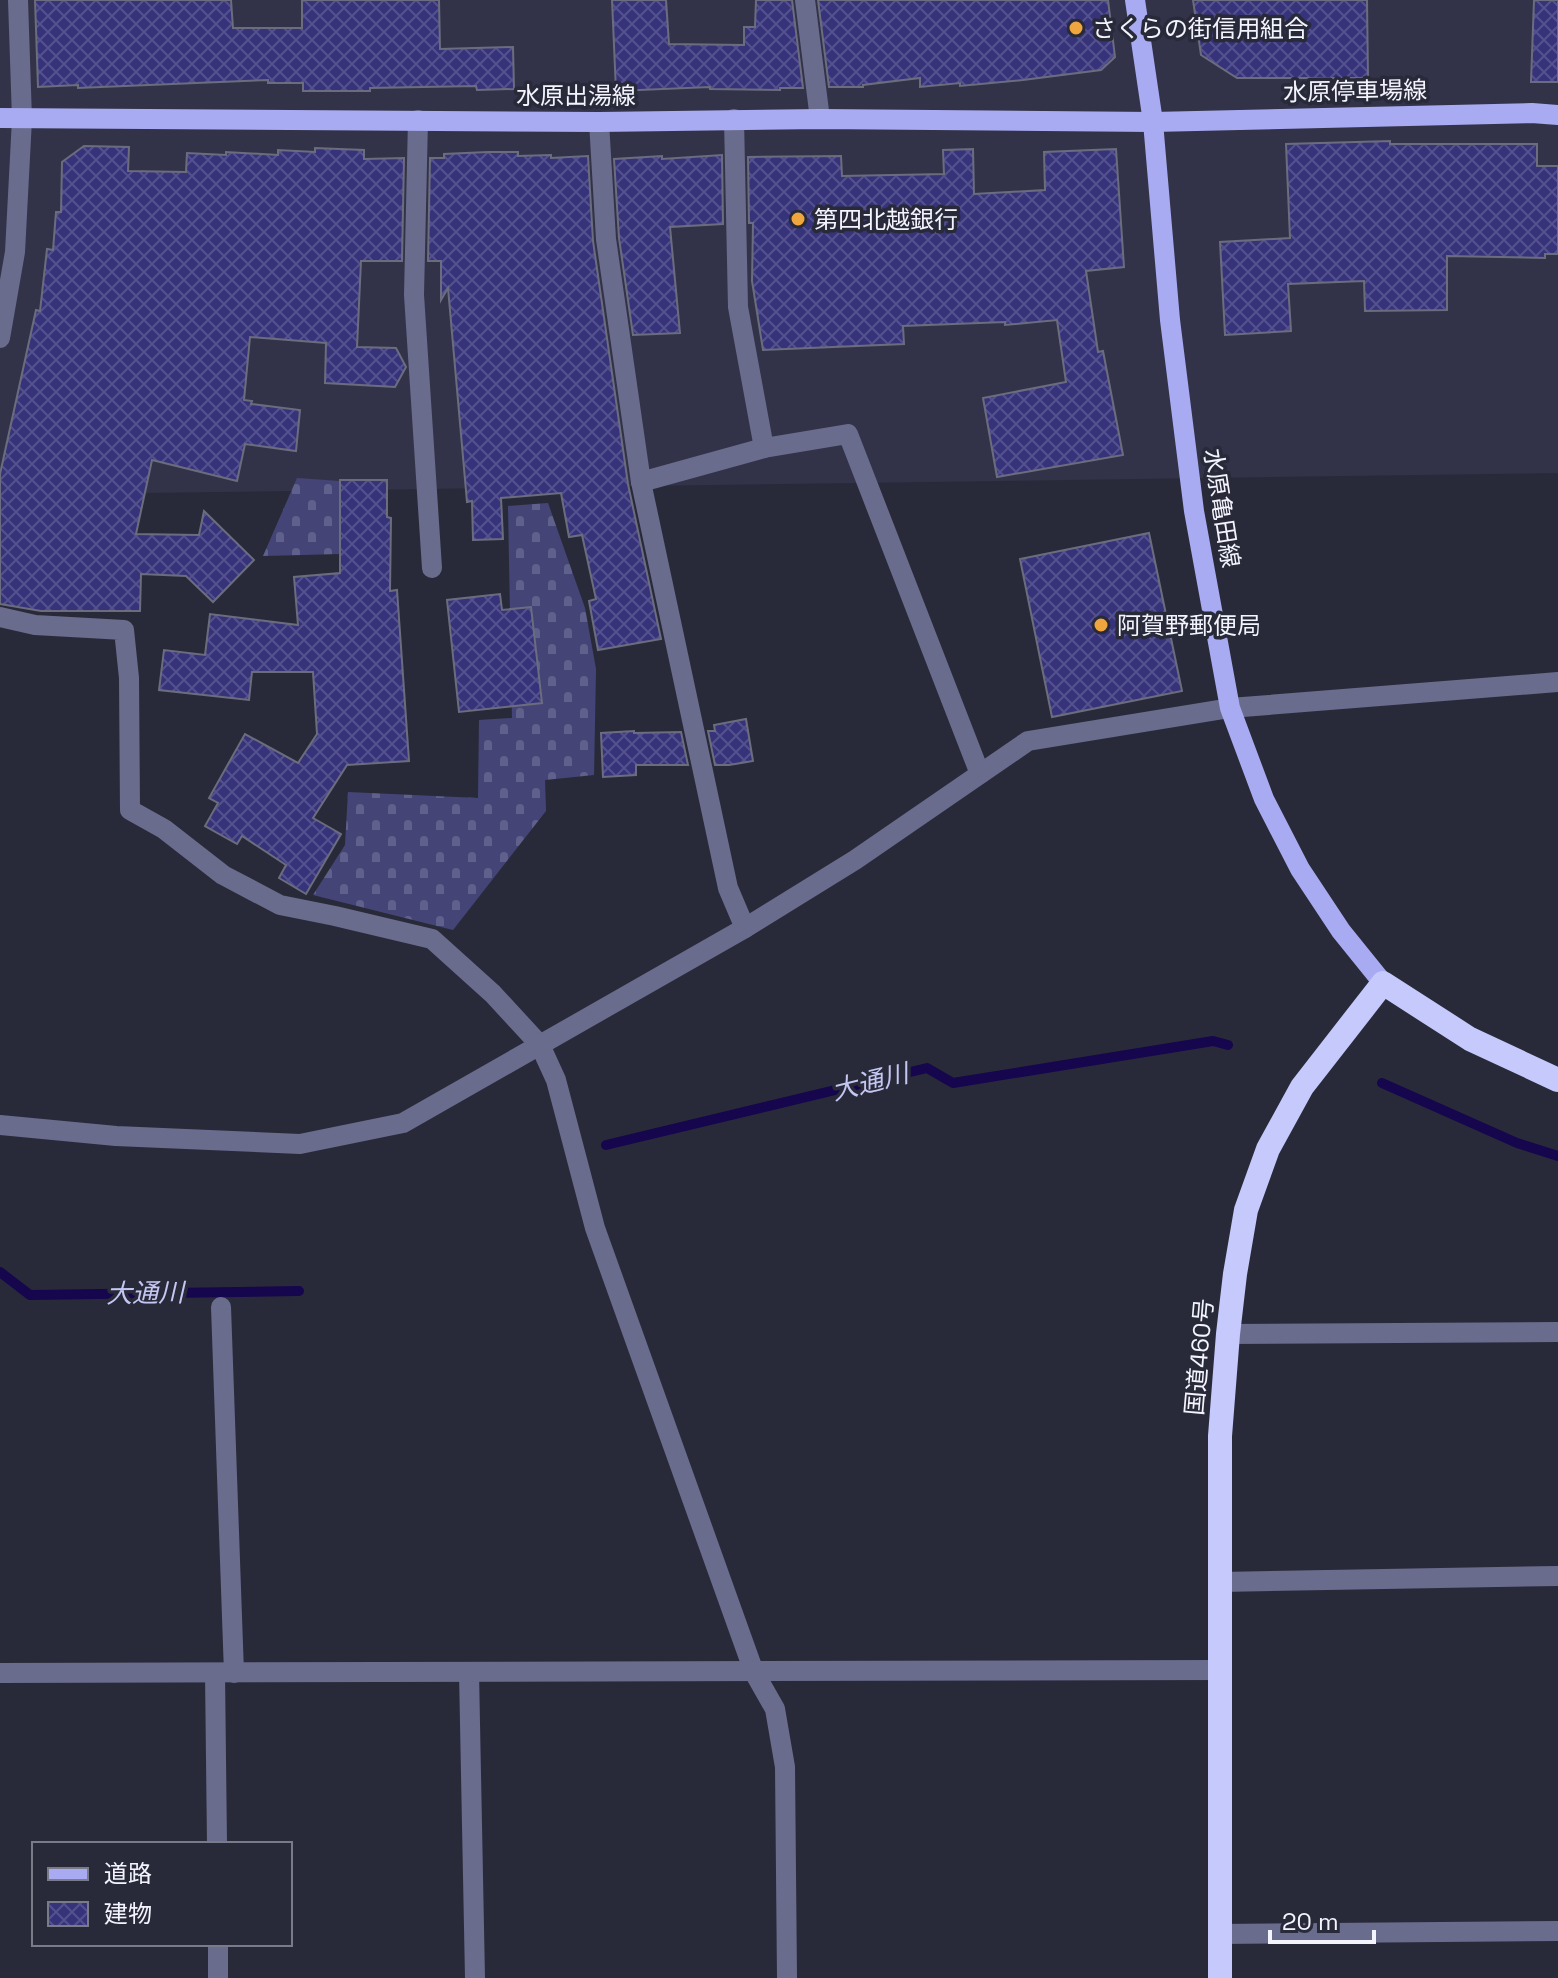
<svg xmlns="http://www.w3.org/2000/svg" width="1558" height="1978" font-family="'Space Grotesk','Noto Sans JP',sans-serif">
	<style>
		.built { fill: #323348 }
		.cemetery { fill: url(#cemetery-stones) }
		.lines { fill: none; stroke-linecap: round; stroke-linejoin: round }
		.stream { stroke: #16064d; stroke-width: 10 }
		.building { fill: url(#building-cross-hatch); stroke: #6b6d7e; stroke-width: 2 }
		.minor { stroke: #6a6c8e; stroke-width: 20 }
		.major { stroke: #a8abf1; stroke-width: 20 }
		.highway { stroke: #c5c9fb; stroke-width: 24 }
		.poi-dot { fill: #f0a63f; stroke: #292a39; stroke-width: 3 }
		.labels { text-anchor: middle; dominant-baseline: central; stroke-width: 7; stroke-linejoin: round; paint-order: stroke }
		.poi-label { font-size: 24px; fill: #f3f4fe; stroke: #292a39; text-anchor: start }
		.street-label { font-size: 24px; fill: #f3f4fe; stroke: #292a39 }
		.water-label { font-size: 26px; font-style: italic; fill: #c4c7f2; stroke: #292a39 }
	</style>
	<defs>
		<pattern id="cemetery-stones" width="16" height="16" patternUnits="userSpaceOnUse" patternTransform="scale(2)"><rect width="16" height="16" fill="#444576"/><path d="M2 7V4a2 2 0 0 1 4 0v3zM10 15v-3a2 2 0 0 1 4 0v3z" fill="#5f608b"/></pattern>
		<pattern id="building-cross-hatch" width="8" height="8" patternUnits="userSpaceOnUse" patternTransform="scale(2)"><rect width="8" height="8" fill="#37337a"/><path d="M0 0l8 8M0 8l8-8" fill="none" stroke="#54518e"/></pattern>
	</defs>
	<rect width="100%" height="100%" fill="#292a39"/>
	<!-- built -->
	<path class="built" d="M0 0H1558V473L0 495Z"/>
	<!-- cemetery -->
	<g class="cemetery">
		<path d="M297 478 339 481V554L263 556Z"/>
		<path d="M548 503 585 608 596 669 594 775 545 780 546 811 453 930 313 895 345 845 348 792 478 798 479 720 512 718 508 506Z"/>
	</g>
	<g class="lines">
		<!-- stream -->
		<g class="stream">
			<path d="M1382 1083 1517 1143 1558 1156"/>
			<path d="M606 1145 927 1068 953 1083 1213 1041 1228 1045"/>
			<path d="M0 1272 30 1295 299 1291"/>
		</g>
	</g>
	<!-- building -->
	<g class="building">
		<path d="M35 0H231L233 28H302V0H439L440 49 513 47 514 89 477 90 476 86 370 88V91H303V83H268V80L78 88V85L38 87Z"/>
		<path d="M612 0H666L669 44 744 45V27H755L756 0H792L803 88H780V90L710 89V87L616 91Z"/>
		<path d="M818 0H1108L1115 57 1101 70 1023 80 960 86V83L920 87V78L863 85V87H829Z"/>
		<path d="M1193 0H1367L1368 78H1237L1201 55Z"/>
		<path d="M1534 0H1558V82H1531Z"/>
		<path d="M1390 141V144H1537V166H1558V254H1545V258L1447 256V310L1365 311 1364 281 1288 284 1291 331 1225 335 1220 242 1290 238 1286 144Z"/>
		<path d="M84 146 129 147 128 171 186 172 187 153 226 155V152L278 155V150L315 152V148L364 150V159L404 158 402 261H361L357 347 396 348 406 367 395 387 325 383 326 343 250 337 244 400 252 401 251 404 300 410 296 451 245 444 237 481 152 460 136 534 199 535 204 511 254 560 213 602 186 576 141 574 140 611H41L0 604V474L36 310 40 311 47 249 53 250 56 212H61L62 162Z"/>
		<path d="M973 149 974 194 1045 190 1044 152 1116 149 1124 267 1086 271 1098 352 1103 351 1123 455 997 477 983 398 1066 382 1057 320 1005 325V322L903 326 904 344 763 350 752 281 753 223H749L748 157 841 156 842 176 944 174 943 150Z"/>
		<path d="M488 152H518V156L551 155V158L588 156 593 241 628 484 661 639 598 650 589 601 596 599 582 535 569 537 561 493 501 498 503 539 473 540 472 501 467 502 448 288 441 300V261H428L430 158H444V154Z"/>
		<path d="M722 155 723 224 670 227 680 333 633 335 619 238 614 159 662 156V159Z"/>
		<path d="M340 480H387V517L391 518 390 591 397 590 409 761 347 765 313 818 341 834 306 894 279 878 286 865 242 836 237 844 205 826 218 803 209 798 245 734 298 763 317 734 313 672H252L249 700 159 690 164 650 205 655 210 614 298 625 294 577 340 573Z"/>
		<path d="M1149 533 1182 691 1052 717 1020 559Z"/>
		<path d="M500 594 502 610 531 607 542 703 459 712 447 600Z"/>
		<path d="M746 719 753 761 729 765H715L708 731H715L714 725Z"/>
		<path d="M634 731V733L681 732 688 765H636V775L603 777 601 733Z"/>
	</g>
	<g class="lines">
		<!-- minor -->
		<g class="minor">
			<path d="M805 0 820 119"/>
			<path d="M734 119 738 307 764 448 848 434 980 774"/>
			<path d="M418 120 414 295 432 568"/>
			<path d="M599 122 606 239 641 482 728 888 745 928"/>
			<path d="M0 338 15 252 22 119 18 0"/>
			<path d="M641 482 764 448"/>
			<path d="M0 617 35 625 124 630 129 678 130 810 164 829 223 875 280 905 335 916 432 939 493 994 540 1045 556 1080 595 1228 754 1672 775 1709 785 1767 787 1978"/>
			<path d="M0 1125 116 1136 300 1144 403 1123 745 928 855 860 1028 741 1230 708 1558 682"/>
			<path d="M221 1307 234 1673"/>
			<path d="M1228 1334 1558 1332"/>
			<path d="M1220 1582 1558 1576"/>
			<path d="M469 1672 475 1978"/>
			<path d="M0 1673 1219 1670"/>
			<path d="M215 1673 217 1844"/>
			<path d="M1219 1934 1558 1931"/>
			<path d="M218 1944V1978"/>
		</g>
		<!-- major -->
		<g class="major">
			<path d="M1135 0 1153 122 1170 320 1194 511 1230 708 1264 799 1300 869 1341 931 1383 983"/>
			<path d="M0 118 599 122 820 119 1153 122 1532 113 1558 115"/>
		</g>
		<!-- highway -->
		<path class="highway" d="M1220 1978V1436L1228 1334 1235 1274 1246 1210 1268 1149 1302 1087 1383 983 1470 1039 1558 1080"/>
	</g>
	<!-- markers -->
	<g class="poi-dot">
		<circle cx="1076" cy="28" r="8"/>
		<circle cx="798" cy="219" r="8"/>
		<circle cx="1101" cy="625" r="8"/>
	</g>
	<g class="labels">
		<!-- poi labels -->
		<g class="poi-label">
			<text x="1092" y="28">さくらの街信用組合</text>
			<text x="814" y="219">第四北越銀行</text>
			<text x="1117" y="625">阿賀野郵便局</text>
		</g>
		<!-- street labels -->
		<g class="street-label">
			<text transform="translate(1355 91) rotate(-1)">水原停車場線</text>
			<text x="576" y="95">水原出湯線</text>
			<text transform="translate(1222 508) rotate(81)">水原亀田線</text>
			<text transform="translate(1199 1357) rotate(-85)">国道460号</text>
		</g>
		<!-- water labels -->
		<g class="water-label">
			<text transform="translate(870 1082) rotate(-14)">大通川</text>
			<text transform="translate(145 1293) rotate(-1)">大通川</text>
		</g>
	</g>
	<!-- legend -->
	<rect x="32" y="1842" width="260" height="104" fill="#292a39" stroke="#7a7b88" stroke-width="2"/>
	<rect x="48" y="1868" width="40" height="12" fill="#a8abf1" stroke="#7a7b88" stroke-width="2"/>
	<text x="104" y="1882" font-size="24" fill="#f3f4fe">道路</text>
	<rect x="48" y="1902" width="40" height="24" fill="url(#building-cross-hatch)" stroke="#7a7b88" stroke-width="2"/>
	<text x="104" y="1922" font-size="24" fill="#f3f4fe">建物</text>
	<!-- scale -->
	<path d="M1270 1930v12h104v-12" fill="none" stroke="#f3f4fe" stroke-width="4"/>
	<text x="1282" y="1930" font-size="24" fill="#f3f4fe" stroke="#292a39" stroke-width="6" paint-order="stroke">20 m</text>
</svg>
